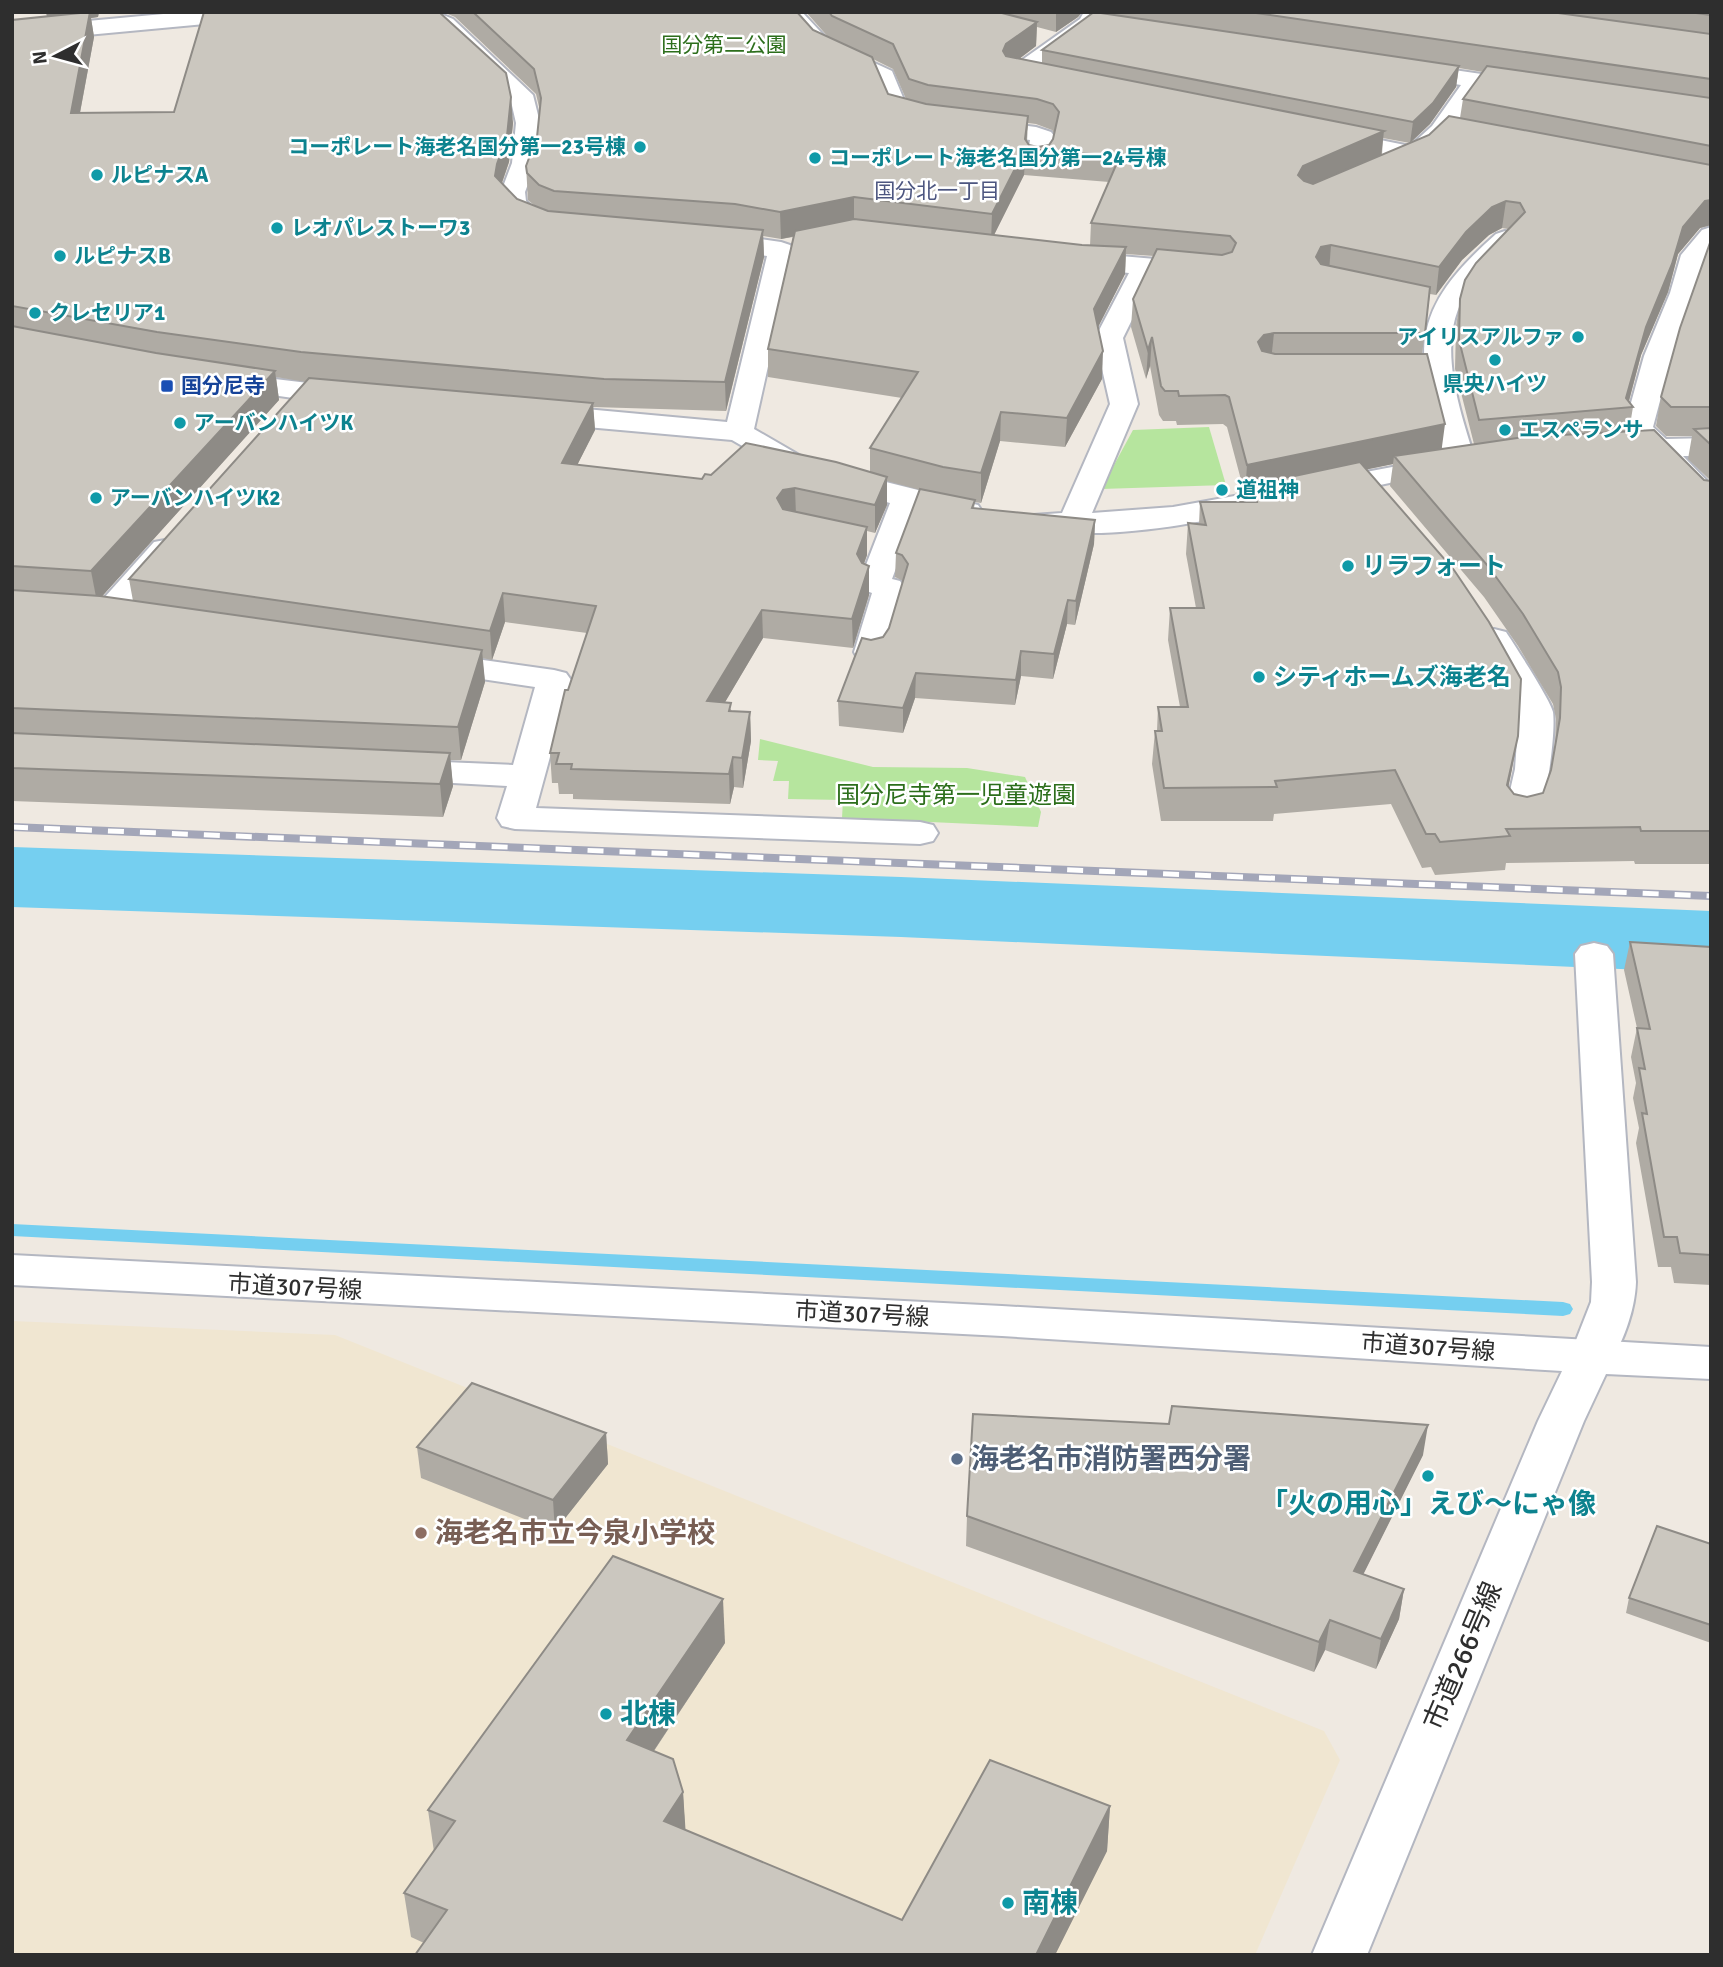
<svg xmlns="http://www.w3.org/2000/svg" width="1723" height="1967" font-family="Signika,'Noto Sans JP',sans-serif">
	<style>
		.education { fill: #f0e6d1 }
		.green { fill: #b6e59e }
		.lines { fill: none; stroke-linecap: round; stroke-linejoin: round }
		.stream { fill: #75cff0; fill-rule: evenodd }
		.river { fill: #75cff0; fill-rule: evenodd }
		.minor-casing { stroke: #b4b7c1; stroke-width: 4 }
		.tertiary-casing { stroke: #b4b7c1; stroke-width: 4 }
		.minor { fill: #fff; fill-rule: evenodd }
		.tertiary { fill: #fff; fill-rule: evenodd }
		.rail-casing { stroke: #a3a6b8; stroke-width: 8 }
		.rail { stroke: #fff; stroke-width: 5; stroke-dasharray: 16; stroke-linecap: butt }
		.wall { fill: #afaba4; fill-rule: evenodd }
		.shaded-wall { fill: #8e8b86 }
		.building { fill: #cbc7bf; stroke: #8e8b86; stroke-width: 2 }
		.culture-dot { fill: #0f9aa8; stroke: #fff; stroke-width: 2.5 }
		.transit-dot { fill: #1a4fb4; stroke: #fff; stroke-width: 2.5 }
		.service-dot { fill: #5c6f8a; stroke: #fff; stroke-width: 2.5 }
		.education-dot { fill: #8d6e63; stroke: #fff; stroke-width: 2.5 }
		.labels { text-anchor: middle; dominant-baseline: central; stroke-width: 5; stroke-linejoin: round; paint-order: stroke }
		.far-park-label { font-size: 21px; fill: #2c6e1b; stroke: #fff }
		.far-culture-label { font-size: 21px; font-weight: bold; fill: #0d838f; stroke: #fff; text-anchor: start }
		.far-neighbourhood-label { font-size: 21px; fill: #4d5680; stroke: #fff }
		.far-transit-label { font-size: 21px; font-weight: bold; fill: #164399; stroke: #fff; text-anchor: start }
		.culture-label { font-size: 24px; font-weight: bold; fill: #0d838f; stroke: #fff; text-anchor: start }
		.park-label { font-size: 24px; fill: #2c6e1b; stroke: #fff }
		.street-label { font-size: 24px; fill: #2e2e2e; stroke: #fff }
		.near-service-label { font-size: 28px; font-weight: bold; fill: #4e5e75; stroke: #fff; text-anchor: start }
		.near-culture-label { font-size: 28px; font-weight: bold; fill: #0d838f; stroke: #fff; text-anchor: start }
		.near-education-label { font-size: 28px; font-weight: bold; fill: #785e54; stroke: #fff; text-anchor: start }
		.near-street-label { font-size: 28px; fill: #2e2e2e; stroke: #fff }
	</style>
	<rect width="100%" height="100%" fill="#efe9e1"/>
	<!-- education -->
	<path class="education" d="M12 1321 335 1335 1324 1731 1340 1760 1255 1955H12Z"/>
	<!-- green -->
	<g class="green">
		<path d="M1209 427 1226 485 1101 489 1133 430Z"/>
		<path d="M760 739 873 767 967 768 1025 777 1041 812 1038 827 842 818 843 800 788 799 789 781H773L778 761 758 760Z"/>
	</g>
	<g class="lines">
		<!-- stream -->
		<path class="stream" d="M12 1224 1563 1302 1570 1304 1573 1309 1570 1314 1563 1316 12 1236Z"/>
		<!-- river -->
		<path class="river" d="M12 847 901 877 1711 911V973L901 937 12 907Z"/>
		<!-- minor casing -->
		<g class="minor-casing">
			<g id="minor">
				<path d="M185 12H269L266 17 258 19 12 42V28Z"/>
				<path d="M406 12H436L453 19 533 95 540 123 536 163 525 192 526 201 539 214 556 221 560 226 556 231C534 237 513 220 500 203L501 192 512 163 516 123 510 97 437 29 409 17Z"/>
				<path d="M779 12H802L831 43 892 71 907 107 927 113 1036 127 1051 132 1055 137 1050 164 1047 169 1038 171 1029 169 1026 164 1030 140 926 127 889 117 874 80 815 53Z"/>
				<path d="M1084 12H1106L1096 28 1035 72 1053 76 1057 81 1053 86 1045 88 1008 80 1005 75 1008 70 1080 19Z"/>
				<path d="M1406 63 1530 81 1538 83 1542 88 1538 93 1530 95 1483 88C1467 109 1442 155 1416 161L1323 142 1319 137 1323 132 1331 130 1410 146 1432 126 1461 85 1398 75 1395 70 1398 65Z"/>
				<path d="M1711 227V252L1707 256 1696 293 1672 356 1653 427 1666 439 1711 438V456H1683L1711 485V511L1700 508 1650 457 1618 458 1608 455 1603 449 1608 443 1633 440 1624 428 1644 356 1670 293 1681 255 1702 230Z"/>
				<path d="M1505 231 1514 234 1518 239C1505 258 1483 271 1469 290 1433 338 1460 410 1476 462L1471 468 1455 469 1324 497 1313 494 1309 488 1313 482 1445 457C1413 349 1409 311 1496 234Z"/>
				<path d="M711 232 781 242 790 245 794 250 754 429 799 455 830 468 978 505 982 511 978 517 967 520 918 509 892 579 900 581 905 588 886 652 882 659 870 662 858 659 854 652 872 593 864 590 859 583 890 503 808 480 779 467 732 440 542 423 532 420 528 414 532 408 542 405 727 422 767 256 702 245 698 240 702 235Z"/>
				<path d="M1074 252 1202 263 1211 265 1215 271 1211 277 1202 279 1154 275 1123 338 1138 404 1092 513 1173 507 1251 493 1262 496 1266 502 1262 508C1199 524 1095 543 1033 527L1029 521 1033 515 1062 513 1110 404 1095 338 1129 273 1065 266 1061 260 1065 254Z"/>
				<path d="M226 373 350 388 360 391 364 397 360 403 350 406 216 387 212 381 216 375Z"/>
				<path d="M165 540 176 542 181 549 176 556 117 622 106 625 95 622 90 615 95 608 154 542Z"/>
				<path d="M1494 629 1506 632C1514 644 1551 701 1553 712 1556 733 1546 808 1535 825L1522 828 1509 825 1504 817 1515 769 1519 711 1478 639 1482 632Z"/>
				<path d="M433 653 554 670 566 673 571 680 536 808 920 822 933 825 938 833 933 841 920 844 515 829 502 826 497 818 507 786 399 780 387 777 382 770 387 763 399 760 513 765 535 687 421 670 416 663 421 656Z"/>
				<path d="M1594 943 1607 946 1613 954 1636 1282C1635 1312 1622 1344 1607 1369L1591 1374 1575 1369 1569 1358 1591 1302 1592 1282 1575 954 1581 946Z"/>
			</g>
		</g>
		<!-- tertiary casing -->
		<g class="tertiary-casing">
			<path id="tertiary" d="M12 1255 1002 1306 1711 1347V1379L1606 1374 1584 1421 1367 1955H1312L1538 1421 1562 1371 1002 1336 12 1285Z"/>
		</g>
		<!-- minor -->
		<use href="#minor" class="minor"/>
		<!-- tertiary -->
		<use href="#tertiary" class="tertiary"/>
		<!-- rail casing -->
		<g class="rail-casing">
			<path id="rail" d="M12 827 1711 896"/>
		</g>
		<!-- rail -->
		<use href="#rail" class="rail"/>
	</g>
	<!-- wall -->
	<g class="wall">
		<path d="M46 12H99L98 17 91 18 94 37 80 113 513 123 509 162 502 183 517 199 535 206 528 200 526 166 537 137 540 111 536 94 455 17 443 12H797L813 30 829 38 806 12H1082L1078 17 1056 32 1037 27 1036 46 1019 59 1042 63V50L1107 14V12H1711V225L1700 228 1678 254 1668 292 1641 355 1629 401 1633 407 1629 431 1704 480 1711 481V864H1635L1634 861 1506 863 1505 870 1435 875 1431 867 1422 868 1391 804 1274 814 1273 821H1161L1152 764 1155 731H1157L1158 707H1180L1168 640 1170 608H1196L1186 554 1188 523 1199 524 1200 502H1251L1252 493 1245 495 1227 427 1223 424 1177 425 1176 421H1163L1159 415 1150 366 1146 379 1131 327 1133 299 1154 256 1126 254 1125 274 1098 327 1102 379 1065 447 1000 441 981 503 975 502 974 508 1095 520 1094 544 1075 625 1067 624 1053 679 1021 676 1015 705 915 698 903 733 839 726 838 701 871 640 883 637 889 628 903 581 895 577 896 553 920 490 887 481V505L875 533 867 531V555L864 564 869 566V595L853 648 763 638 725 702 732 711 750 712 751 741 743 788 734 787 730 804 573 799V794H559L558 783H552L550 753 568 690 587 633 505 622 492 660 482 658 485 682 461 760H450L453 786 443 817 12 801V20L47 16ZM873 59 893 69 906 99 888 94ZM1459 68 1483 72 1463 99 1460 118 1429 135 1410 143 1430 124 1456 87ZM1028 123 1036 124 1052 130 1054 133 1053 139 1049 145 1038 147 1029 145 1027 142ZM1383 138 1410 143 1382 155ZM1024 175 1109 182 1091 223 1090 246 994 235ZM1502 228 1508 229 1460 299 1456 327 1455 369 1474 444 1441 449 1422 354 1430 294 1436 295 1462 260 1489 235ZM763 236 781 239 793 237 768 349V377L902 398 870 448V472L711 475 702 479 577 465 595 430 593 407 726 411 764 257ZM276 377 306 382 129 579 133 601 102 596 279 400ZM1393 464 1390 486 1484 597 1518 646 1553 704 1556 719 1555 748 1551 770 1543 793 1527 797 1514 794 1508 787 1512 769 1367 469Z"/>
		<path d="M1711 240V481L1688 459 1692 436H1666L1656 426 1661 397Z"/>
		<path d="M1630 942 1711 947V1285L1674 1283 1671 1267H1658L1636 1143 1639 1128 1633 1098 1636 1083 1631 1057 1637 1028 1624 970Z"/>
		<path d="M606 1433 608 1464 555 1531 421 1478 417 1447Z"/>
		<path d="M1423 1455 1363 1574 1404 1589 1399 1619 1376 1669 1325 1650 1314 1672 966 1546 967 1516Z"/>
		<path d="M1711 1544V1643L1626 1613 1629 1598Z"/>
		<path d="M725 1643 654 1751 683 1792 685 1830 902 1920 1110 1806 1107 1851 1055 1955 424 1943 411 1937 404 1893 434 1852 428 1810Z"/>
	</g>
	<!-- shaded-wall -->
	<g class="shaded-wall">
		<path d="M46 12H99L98 17 91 18 94 37 75 139Z"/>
		<path d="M1056 12H1082L1078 17 1056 32Z"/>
		<path d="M1037 22 1036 46 1006 69 1003 51 1006 44Z"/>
		<path d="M1459 66 1456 87 1430 124 1410 143 1413 122Z"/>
		<path d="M511 97 513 123 509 162 499 191 495 176 497 164Z"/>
		<path d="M1028 116 1024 175 991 241 992 214 1025 139Z"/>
		<path d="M1384 131 1381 157 1301 193 1298 175 1303 166Z"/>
		<path d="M854 197V224L781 239 780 212Z"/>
		<path d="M1711 200V225L1700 228 1678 254 1668 292 1641 355 1627 408 1626 398 1646 327 1683 227 1705 201Z"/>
		<path d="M1506 201 1502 228 1489 235 1462 260 1436 295 1439 267 1466 232 1492 207Z"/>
		<path d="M763 230 764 257 726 411 725 382Z"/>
		<path d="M1331 245 1329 272 1316 257 1321 247Z"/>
		<path d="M1126 247 1125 274 1093 337 1094 309Z"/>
		<path d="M1274 333 1271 361 1261 363 1258 342 1264 335Z"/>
		<path d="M1152 337 1150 366 1146 379 1148 350Z"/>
		<path d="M1103 351 1102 379 1065 447 1067 418Z"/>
		<path d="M275 371 279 400 97 602 91 571Z"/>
		<path d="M593 403 595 430 564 491 562 463Z"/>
		<path d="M1001 412 1000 441 981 503V473Z"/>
		<path d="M1445 424 1441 454 1394 456 1393 464 1255 493 1253 485 1252 493 1245 495 1247 465Z"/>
		<path d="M887 477V505L875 533V505Z"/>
		<path d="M795 488 796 515 778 526 777 498 783 490Z"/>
		<path d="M1095 520 1094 544 1075 625 1076 601Z"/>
		<path d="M867 527V555L857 582V554Z"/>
		<path d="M869 566V595L853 648 852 619Z"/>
		<path d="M503 593 505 622 492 660 490 631Z"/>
		<path d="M1068 600 1067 624 1053 679 1054 654Z"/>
		<path d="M762 610 763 638 708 731 707 701Z"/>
		<path d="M482 650 485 682 461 760 458 727Z"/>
		<path d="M1021 651V676L1015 705 1016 680Z"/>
		<path d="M916 673 915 698 903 733V708Z"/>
		<path d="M750 712 751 741 743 788 742 758Z"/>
		<path d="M1518 736 1512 769 1502 818 1507 785Z"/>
		<path d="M450 753 453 786 443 817 440 784Z"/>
		<path d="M733 757 734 787 730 804 729 774Z"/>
		<path d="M1428 1425 1423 1455 1350 1601 1354 1571Z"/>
		<path d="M606 1433 608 1464 555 1531 553 1500Z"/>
		<path d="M1404 1589 1399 1619 1376 1669 1381 1639Z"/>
		<path d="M723 1599 725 1643 631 1785 627 1740Z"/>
		<path d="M1330 1620 1325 1650 1314 1672 1319 1642Z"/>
		<path d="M683 1792 686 1837 664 1821Z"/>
		<path d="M1110 1806 1107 1851 1055 1955H1036Z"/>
	</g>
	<!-- building -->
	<g class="building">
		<path d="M90 12 71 113 174 112 204 12H439L506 73 511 97 507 136 497 164 495 176 517 199 548 211 763 230 725 382 604 379 301 352 157 332 12 306V20Z"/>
		<path d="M473 12H797L813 30 872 57 888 94 926 104 1028 116 1025 139 1029 145 1038 147 1049 145 1053 139 1059 112 1053 104 1037 99 928 85 909 79 893 44 832 16 829 12H998L1037 22 1006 44 1003 51 1006 56 1384 131 1303 166 1298 175 1304 181 1313 184 1429 135 1449 116 1711 165V200L1705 201 1683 227 1672 264 1646 327 1626 398 1633 407 1479 420 1459 340 1460 299 1465 280 1476 263 1525 212 1520 203 1506 201 1492 207 1466 232 1439 267 1331 245 1321 247 1316 257 1321 264 1430 287 1425 333H1274L1264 335 1258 342 1262 351 1275 354H1427L1445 424 1247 465 1229 397 1225 395 1179 396 1178 391H1165L1161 386 1152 337 1148 350 1133 299 1157 249 1222 255 1232 252 1236 243 1230 236 1091 223 1120 156 1025 149 992 214 854 197 780 212 735 204 554 191 539 185 527 173 526 166 537 137 541 98 534 69Z"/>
		<path d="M1094 12 1459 66 1433 103 1413 122 1042 50Z"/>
		<path d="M1249 12H1551L1711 34V79Z"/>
		<path d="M1689 12H1711V15Z"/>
		<path d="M1487 66 1711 98V146L1463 99Z"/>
		<path d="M854 219 1082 245 1126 247 1094 309 1103 351 1067 418 1001 412 981 473 943 467 870 448 918 372 768 349 795 231Z"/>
		<path d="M1711 240V407H1671L1661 397 1680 328Z"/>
		<path d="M12 326 156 353 275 371 91 571 12 566Z"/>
		<path d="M309 378 593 403 562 463 702 479 705 474 711 475 746 443 836 462 887 477 875 505 795 488 783 490 777 498 783 509 867 527 857 554 862 563 869 566 852 619 762 610 707 701 731 703 729 711 750 712 742 758 733 757 729 774 571 769 572 764H556L559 753H550L565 690H568L596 606 503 593 490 631 129 579Z"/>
		<path d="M1711 428V445L1694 429Z"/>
		<path d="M1654 430 1704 480 1711 481V831H1641L1640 827 1506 829 1510 836 1440 842 1435 834H1426L1395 770 1275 781 1277 787 1164 788 1155 731H1162L1158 707H1188L1170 608H1204L1188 523 1206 525 1200 502H1257L1253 485 1360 462 1454 570 1489 622 1521 679 1518 736 1507 785 1514 794 1527 797 1543 793 1551 770 1560 718 1561 687 1558 672 1523 614 1488 566 1394 456 1524 437Z"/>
		<path d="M920 489 975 500 972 508 1095 520 1076 601 1068 600 1054 654 1021 651 1016 680 916 673 903 708 838 701 862 638 871 640 883 637 889 628 908 564 902 555 896 553Z"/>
		<path d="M12 590 100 596 482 650 458 727 12 708Z"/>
		<path d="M12 733 450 753 440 784 12 768Z"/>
		<path d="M1630 942 1711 947V1255L1680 1253 1677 1237H1664L1642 1113 1647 1114 1639 1068 1645 1069 1637 1028 1650 1029Z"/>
		<path d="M472 1383 606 1433 553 1500 417 1447Z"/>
		<path d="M1172 1406 1428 1425 1354 1571 1404 1589 1381 1639 1330 1620 1319 1642 967 1516 973 1414 1169 1424Z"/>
		<path d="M1657 1526 1711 1544V1625L1629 1598Z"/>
		<path d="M613 1556 723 1599 627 1740 673 1759 683 1792 664 1821 902 1920 990 1760 1110 1806 1036 1955H415L447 1910 404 1893 455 1821 428 1810Z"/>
	</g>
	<!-- markers -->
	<g class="culture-dot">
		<circle cx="640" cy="147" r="7"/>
		<circle cx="815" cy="158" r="7"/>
		<circle cx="97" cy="175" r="7"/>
		<circle cx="277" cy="228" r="7"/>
		<circle cx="60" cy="256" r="7"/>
		<circle cx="35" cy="313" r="7"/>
		<circle cx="1578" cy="337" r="7"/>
		<circle cx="1495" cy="360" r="7"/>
		<circle cx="180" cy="423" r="7"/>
		<circle cx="1505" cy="430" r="7"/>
		<circle cx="1222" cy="490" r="7"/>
		<circle cx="96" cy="498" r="7"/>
		<circle cx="1348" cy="566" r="7"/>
		<circle cx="1259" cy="677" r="7"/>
		<circle cx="1428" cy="1476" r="7"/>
		<circle cx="606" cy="1714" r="7"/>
		<circle cx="1008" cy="1903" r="7"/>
	</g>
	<rect class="transit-dot" x="160" y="379" width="14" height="14" rx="3.5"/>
	<circle class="service-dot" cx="957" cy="1459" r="7"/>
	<circle class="education-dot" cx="421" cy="1533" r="7"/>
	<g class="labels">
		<!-- far-park labels -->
		<g class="far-park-label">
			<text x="724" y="45">国分第二公園</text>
		</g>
		<!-- far-culture labels -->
		<g class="far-culture-label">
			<text x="626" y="147" text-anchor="end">コーポレート海老名国分第一23号棟</text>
			<text x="829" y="158">コーポレート海老名国分第一24号棟</text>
			<text x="111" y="175">ルピナスA</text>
			<text x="291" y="228">レオパレストーワ3</text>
			<text x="74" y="256">ルピナスB</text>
			<text x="49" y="313">クレセリア1</text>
			<text x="1564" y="337" text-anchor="end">アイリスアルファ</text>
			<text x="1495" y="384" text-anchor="middle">県央ハイツ</text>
			<text x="194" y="423">アーバンハイツK</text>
			<text x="1519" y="430">エスペランサ</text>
			<text x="1236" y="490">道祖神</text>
			<text x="110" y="498">アーバンハイツK2</text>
		</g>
		<!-- far-neighbourhood labels -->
		<g class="far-neighbourhood-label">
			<text x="937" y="191">国分北一丁目</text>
		</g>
		<!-- far-transit labels -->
		<g class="far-transit-label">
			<text x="181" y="386">国分尼寺</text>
		</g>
		<!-- culture labels -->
		<g class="culture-label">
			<text x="1362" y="566">リラフォート</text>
			<text x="1273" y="677">シティホームズ海老名</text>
		</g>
		<!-- park labels -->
		<g class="park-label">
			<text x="956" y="795">国分尼寺第一児童遊園</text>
		</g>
		<!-- street labels -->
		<g class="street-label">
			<text transform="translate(295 1287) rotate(3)">市道307号線</text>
			<text transform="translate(862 1314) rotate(3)">市道307号線</text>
			<text transform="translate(1428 1347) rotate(4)">市道307号線</text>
		</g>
		<!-- near-service labels -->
		<g class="near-service-label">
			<text x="971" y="1459">海老名市消防署西分署</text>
		</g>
		<!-- near-culture labels -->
		<g class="near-culture-label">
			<text x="1428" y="1504" text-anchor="middle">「火の用心」えび～にゃ像</text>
			<text x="620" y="1714">北棟</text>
			<text x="1022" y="1903">南棟</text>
		</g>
		<!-- near-education labels -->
		<g class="near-education-label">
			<text x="435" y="1533">海老名市立今泉小学校</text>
		</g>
		<!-- near-street labels -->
		<g class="near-street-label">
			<text transform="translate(1463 1656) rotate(-67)">市道266号線</text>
		</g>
	</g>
	<!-- border -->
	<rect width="1723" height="1967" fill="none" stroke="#2e2e2e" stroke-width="28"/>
	<!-- north arrow -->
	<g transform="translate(56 56) rotate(264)" stroke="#ffffff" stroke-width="5" paint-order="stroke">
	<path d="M0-5L12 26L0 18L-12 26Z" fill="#2e2e2e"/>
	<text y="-10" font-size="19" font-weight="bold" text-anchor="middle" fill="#2e2e2e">N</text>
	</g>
</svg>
